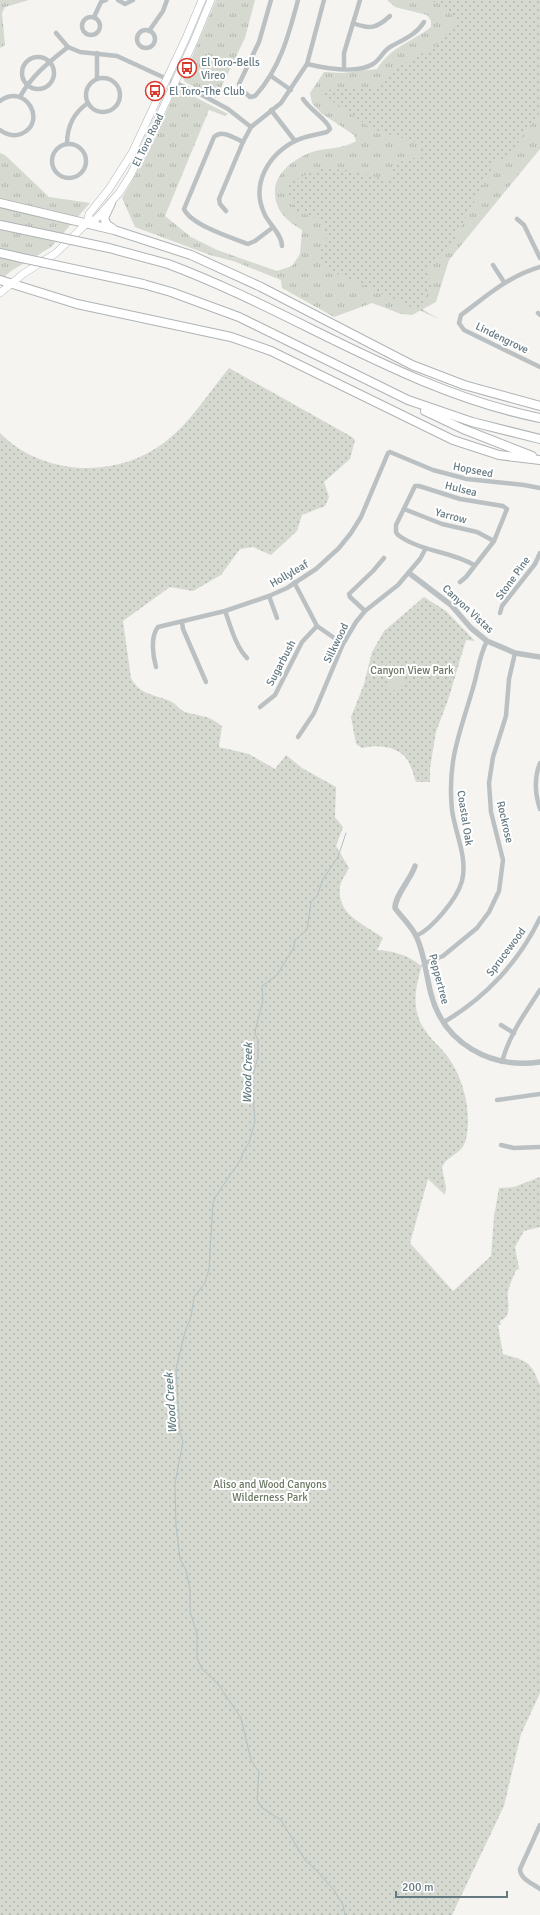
<svg xmlns="http://www.w3.org/2000/svg" width="540" height="1915" font-family="Signika,sans-serif">
	<style>
		.grass { fill: url(#grass-tufts) }
		.park { fill: url(#park-dots) }
		.pitch { fill: #d5d9d0 }
		.lines { fill: none; stroke-linecap: round; stroke-linejoin: round }
		.stream { stroke: #b3c2c4; stroke-width: 1 }
		.primary-casing { stroke: #afb5b8; stroke-width: 8 }
		.motorway-casing { stroke: #afb4b6; stroke-width: 10 }
		.minor { stroke: #bbc1c3; stroke-width: 4.5 }
		.tertiary { stroke: #bbc1c3; stroke-width: 5.5 }
		.primary { stroke: #fff; stroke-width: 7 }
		.motorway { stroke: #fff; stroke-width: 8 }
		.motorway-bridge-casing { stroke: #afb4b6; stroke-width: 10; stroke-linecap: butt }
		.motorway-bridge { stroke: #fff; stroke-width: 8 }
		.labels { text-anchor: middle; dominant-baseline: central; stroke-width: 4; stroke-linejoin: round; paint-order: stroke }
		.poi-label { font-size: 11px; fill: #657981; stroke: #fff; text-anchor: start }
		.street-label { font-size: 11px; fill: #657981; stroke: #fff }
		.park-label { font-size: 11px; fill: #6b7863; stroke: #fff }
		.water-label { font-size: 12px; font-style: italic; fill: #617b7e; stroke: #fff }
	</style>
	<defs>
		<pattern id="grass-tufts" width="24" height="20" patternUnits="userSpaceOnUse"><rect width="24" height="20" fill="#d5d9d0"/><path d="M3 7l-1-3M5 7V3M7 7l1-3M15 17l-1-3M17 17v-4M19 17l1-3" fill="none" stroke="#b0b5ae"/></pattern>
		<pattern id="park-dots" width="8" height="8" patternUnits="userSpaceOnUse"><rect width="8" height="8" fill="#d5d9d0"/><path d="M2 2h.1M6 6h.1" fill="none" stroke="#b0b5ae" stroke-width="1.8" stroke-linecap="round"/></pattern>
	</defs>
	<rect width="100%" height="100%" fill="#f5f4f1"/>
	<!-- grass -->
	<g class="grass">
		<path d="M0 0H29L5 7 2 13 5 45 0 48Z"/>
		<path d="M216 0H255L245 38 216 98 185 82 183 78Z"/>
		<path d="M387 0H540V149L449 260 436 302 412 315 401 314 372 303 334 317 282 288 281 280 233 261 210 255 135 227 122 198 150 149 175 92 181 90 228 114 225 116 209 110 165 216 191 237 217 250 277 271 292 266 300 254 302 230C287 221 276 212 275 193 274 173 295 158 312 152 327 147 342 150 356 141L354 135 321 113 312 103 310 93 324 72 342 73 377 69C393 45 409 44 431 27V21L427 15 395 7Z"/>
		<path d="M0 153 5 155 49 197 90 203 51 247 11 271 0 281Z"/>
	</g>
	<!-- park -->
	<g class="park">
		<path d="M425 0H540V112L507 158 495 162 452 244 425 269 432 284 420 308 439 319 324 268 319 254 327 241 323 221 295 210 286 192 290 182 319 169 348 170 388 180 397 163 418 157 422 144 372 129 321 93 323 90 379 88 398 67 436 46 446 34 457 27C450 9 446 3 425 0Z"/>
		<path d="M229 368 352 437 355 440 350 459 324 482 329 497 325 506 302 515 297 531 271 555 253 547 240 549 221 575 193 591 170 587 123 621 131 678C140 696 156 694 172 702 177 705 180 710 185 712 201 717 207 714 222 726L219 747 249 754 275 769 286 755 302 768 336 787 335 817 343 827 336 846 349 868C346 874 340 882 340 888 337 916 365 924 383 938L377 950C393 951 408 955 420 965H422C417 983 412 1000 419 1019 425 1035 438 1044 448 1057 464 1079 472 1113 466 1139 462 1156 447 1154 442 1168L446 1187 445 1195 428 1179 410 1243 453 1291 491 1256 494 1217 499 1188 514 1187 540 1177V1227L524 1231 515 1247 519 1269 516 1270C514 1276 509 1285 508 1292 507 1302 513 1316 500 1321L501 1325H498L503 1354C527 1361 530 1360 540 1385V1693L521 1734 504 1806 452 1915H0V433C43 477 118 479 165 442 191 422 209 392 229 368Z"/>
		<path d="M424 597 446 611 475 641 466 640 449 697 436 732 430 768V782H416C414 776 412 768 408 761 400 746 377 744 362 748L356 744 351 717 364 684 372 652 384 631Z"/>
	</g>
	<!-- pitch -->
	<path class="pitch" d="M392 672 405 676 400 692 387 688Z"/>
	<g class="lines">
		<!-- stream -->
		<path class="stream" d="M345 1915 343 1905 334 1890 316 1870 305 1860 281 1820 261 1807 257 1799 259 1772 251 1760 241 1718 218 1684 202 1669 197 1658V1634L190 1611V1589L186 1570 180 1559 176 1526 175 1483 183 1442 180 1433 176 1369 185 1332 191 1317 194 1297 205 1283 209 1269 213 1203 216 1196 241 1159 244 1150 249 1143 255 1121 253 1097V1075L258 1057V1040L255 1034 256 1027 263 1000 262 986 277 975 294 947 295 940 307 930 311 902 317 896 323 879 338 857 346 833"/>
		<!-- primary casing -->
		<g class="primary-casing">
			<g id="primary">
				<path d="M87 223 89 214 109 189 132 153 186 38 202 0"/>
				<path d="M0 293 23 274 56 253 87 223 96 219 119 193 130 176 152 132 194 41 211 0"/>
			</g>
		</g>
		<!-- motorway casing -->
		<g class="motorway-casing">
			<g id="motorway">
				<path d="M0 203 114 230 191 255 261 287 412 365 464 385 540 406"/>
				<path d="M111 203 104 218 107 225 112 228"/>
				<path d="M0 225 48 235"/>
				<path d="M0 253 22 258"/>
				<path d="M168 264C294 311 406 391 540 418"/>
				<path d="M0 280 77 304 231 337 271 351 453 440 499 455 540 460"/>
				<path d="M143 284 171 292 239 317 408 400 472 422 540 439"/>
				<path d="M425 411 463 429 532 456"/>
			</g>
		</g>
		<!-- minor -->
		<g class="minor">
			<path d="M118 0 125 4 133 0"/>
			<path d="M271 0 259 42 239 84 240 88 250 97 255 96C280 69 289 34 298 0"/>
			<path d="M94 17 101 2 106 0"/>
			<circle cx="91" cy="26" r="9"/>
			<path d="M353 23C370 30 377 28 390 16"/>
			<circle cx="146" cy="39" r="9"/>
			<path d="M149 31 163 11 167 0"/>
			<path d="M56 33 68 47 80 52 117 56 202 95 228 109 251 127"/>
			<circle cx="38" cy="73" r="16"/>
			<path d="M307 64C324 68 357 74 373 64 380 60 383 51 390 47 404 39 416 35 424 22"/>
			<path d="M344 69V53L360 0"/>
			<path d="M271 76 291 90"/>
			<circle cx="103" cy="95" r="17"/>
			<path d="M97 79V53"/>
			<path d="M20 97C31 76 49 62 68 47"/>
			<path d="M0 101C26 82 48 123 21 134 13 137 7 135 0 130"/>
			<path d="M271 110 295 141"/>
			<path d="M243 142C234 138 222 129 214 137L184 209C191 225 232 238 248 244L255 241 272 228"/>
			<path d="M67 144C67 127 73 113 88 103"/>
			<circle cx="69" cy="161" r="17"/>
			<path d="M226 211 220 204 219 199 243 142 251 127 281 103 307 64 324 0"/>
			<path d="M517 219 524 225 540 258"/>
			<path d="M282 246C282 235 270 225 265 215 250 185 268 155 295 141 305 136 316 135 327 132L330 129C328 120 310 110 303 99"/>
			<path d="M493 265 504 282"/>
			<path d="M540 267C507 277 488 295 461 315L459 323 464 330 540 367"/>
			<path d="M538 313 540 315"/>
			<path d="M404 509 442 524 477 532 494 541"/>
			<path d="M294 582 317 626 343 644"/>
			<path d="M460 582 466 577 494 541 507 509 503 506 460 499 419 486H415L396 525V532L398 535C421 552 451 551 474 565"/>
			<path d="M269 596 277 618"/>
			<path d="M225 611C231 627 235 645 247 658"/>
			<path d="M365 611 350 597 349 594 373 571 384 558"/>
			<path d="M500 613 502 606 535 564 540 553"/>
			<path d="M182 622 183 629 206 682"/>
			<path d="M156 667C153 656 150 637 158 627L225 611 269 596 287 588 316 569 339 548 351 533 361 517 388 453 390 452 433 470 467 479 524 485 540 488"/>
			<path d="M260 707 275 695 302 642 317 626"/>
			<path d="M298 737 314 713 343 644 356 622 365 611 398 585 420 559 426 548"/>
			<path d="M540 763C534 778 535 794 540 809"/>
			<path d="M416 936C432 929 457 899 462 881 468 858 455 833 452 810 447 760 460 733 473 688 478 672 479 656 487 641"/>
			<path d="M425 963 443 956 477 928 489 912 499 891 503 860 491 812 489 783 493 757 506 716 509 679 515 653"/>
			<path d="M444 1022C485 998 519 962 540 918"/>
			<path d="M501 1025 514 1033"/>
			<path d="M502 1062C509 1035 525 1013 540 990"/>
			<path d="M497 1100 540 1094"/>
			<path d="M501 1145 514 1148 540 1147"/>
			<path d="M540 1825 520 1869C520 1879 532 1883 540 1889"/>
		</g>
		<!-- tertiary -->
		<g class="tertiary">
			<path d="M409 573 451 605 471 628 487 641 515 653 540 657"/>
			<path d="M415 866C411 879 395 895 395 908 402 918 412 926 417 938 425 956 426 975 431 994 444 1044 491 1069 540 1062"/>
		</g>
		<!-- primary -->
		<use href="#primary" class="primary"/>
		<!-- motorway -->
		<use href="#motorway" class="motorway"/>
		<!-- motorway-bridge casing -->
		<g class="motorway-bridge-casing">
			<g id="motorway-bridge">
				<path d="M48 235 109 248 168 264"/>
				<path d="M22 258 143 284"/>
			</g>
		</g>
		<!-- motorway-bridge -->
		<use href="#motorway-bridge" class="motorway-bridge"/>
	</g>
	<!-- icons -->
	<defs>
		<g id="bus-ring" transform="scale(1)"><circle r="9.5" fill="#fff" stroke="#da3a2c" stroke-width="1.5"/><path d="M-5-6H5V4H4V6H2V4H-2V6H-4V4H-5ZM-3.5-4V0h7V-4ZM-3.5 1.2v1.5H-2V1.2ZM2 1.2v1.5H3.5V1.2Z" fill="#da3a2c"/></g>
	</defs>
	<g fill-rule="evenodd">
		<use href="#bus-ring" x="187" y="68"/>
		<use href="#bus-ring" x="155" y="91"/>
	</g>
	<g class="labels">
		<!-- poi labels -->
		<g class="poi-label">
			<text x="201" y="62">El Toro-Bells<tspan x="201" dy="13">Vireo</tspan></text>
			<text x="169" y="91">El Toro-The Club</text>
		</g>
		<!-- street labels -->
		<g class="street-label">
			<text transform="translate(148 140) rotate(-64)">El Toro Road</text>
			<text transform="translate(502 338) rotate(26)">Lindengrove</text>
			<text transform="translate(473 470) rotate(11)">Hopseed</text>
			<text transform="translate(461 489) rotate(14)">Hulsea</text>
			<text transform="translate(451 516) rotate(15)">Yarrow</text>
			<text transform="translate(289 574) rotate(-30)">Hollyleaf</text>
			<text transform="translate(513 578) rotate(-54)">Stone Pine</text>
			<text transform="translate(468 609) rotate(43)">Canyon Vistas</text>
			<text transform="translate(336 643) rotate(-64)">Silkwood</text>
			<text transform="translate(281 663) rotate(-62)">Sugarbush</text>
			<text transform="translate(465 818) rotate(81)">Coastal Oak</text>
			<text transform="translate(505 822) rotate(77)">Rockrose</text>
			<text transform="translate(506 952) rotate(-53)">Sprucewood</text>
			<text transform="translate(439 979) rotate(75)">Peppertree</text>
		</g>
		<!-- park labels -->
		<g class="park-label">
			<text x="412" y="670">Canyon View Park</text>
			<text x="270" y="1484">Aliso and Wood Canyons<tspan x="270" dy="13">Wilderness Park</tspan></text>
		</g>
		<!-- water labels -->
		<g class="water-label">
			<text transform="translate(248 1073) rotate(-89)">Wood Creek</text>
			<text transform="translate(171 1403) rotate(-94)">Wood Creek</text>
		</g>
	</g>
	<!-- scale -->
	<path d="M396 1891v6h111v-6" fill="none" stroke="#657981" stroke-width="2"/>
	<text x="402" y="1891" font-size="12" fill="#657981" stroke="#ffffff" stroke-width="3" paint-order="stroke">200 m</text>
</svg>
